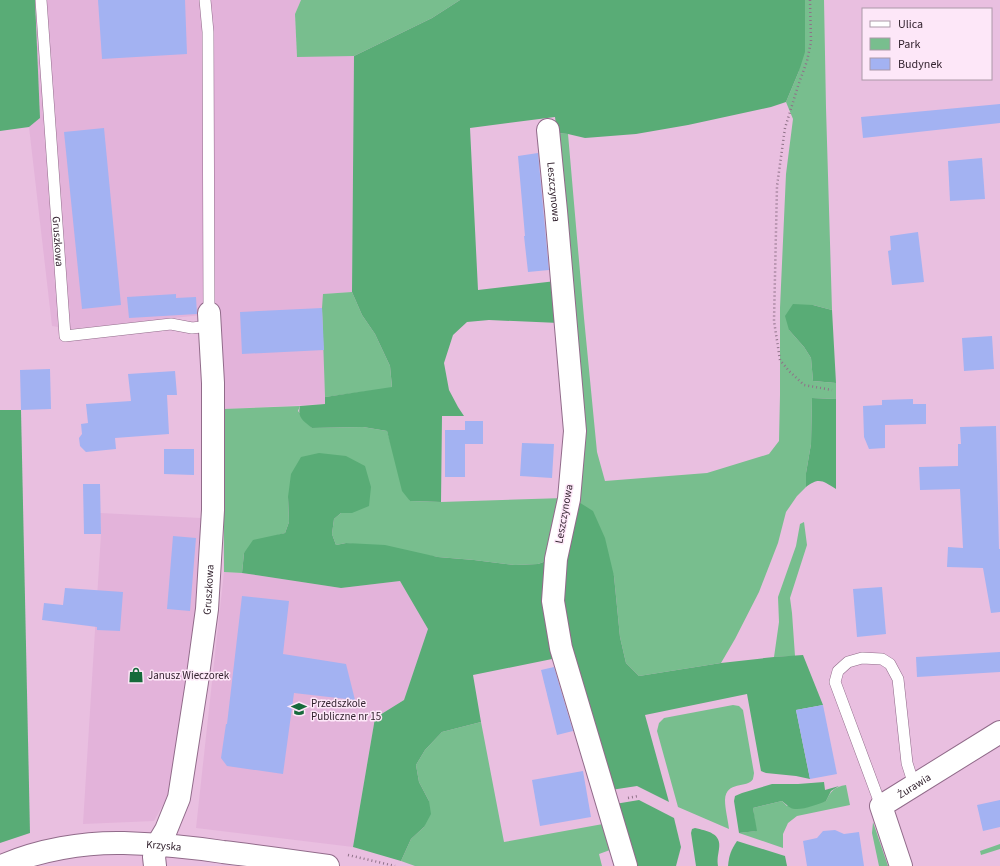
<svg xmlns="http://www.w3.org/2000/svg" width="1000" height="866" font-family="'Source Sans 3',sans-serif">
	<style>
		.built { fill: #e3b3da }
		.green { fill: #78be8e }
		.forest { fill: #59ac76 }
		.building { fill: #a3b2f2 }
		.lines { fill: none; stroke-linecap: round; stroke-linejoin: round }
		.service-casing { stroke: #916b8a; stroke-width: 12 }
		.minor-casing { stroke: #916b8a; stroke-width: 24 }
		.tertiary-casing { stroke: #916b8a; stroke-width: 24 }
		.path { stroke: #8f7288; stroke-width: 2.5; stroke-dasharray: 1 3; stroke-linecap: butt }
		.service { stroke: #fff; stroke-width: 11 }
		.minor { stroke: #fff; stroke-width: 22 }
		.tertiary { stroke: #fff; stroke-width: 22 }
		.labels { text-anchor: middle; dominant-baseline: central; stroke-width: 3; stroke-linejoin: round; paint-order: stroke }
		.street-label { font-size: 11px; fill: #33232f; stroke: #fde7f8 }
		.poi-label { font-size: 11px; fill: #33232f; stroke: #fde7f8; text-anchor: start }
	</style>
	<rect width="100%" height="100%" fill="#e9bfe0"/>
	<!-- built -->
	<g class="built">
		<path d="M35 0H301L295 14 297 56H354L352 292 323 294 325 404 223 409 220 313 71 329 52 326 29 127 40 118Z"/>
		<path d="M100 513 201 518 200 583 170 792 154 821 83 824 101 534Z"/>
		<path d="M224 572 242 573 341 588 400 581 429 629 404 700 375 718 353 847 196 828Z"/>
	</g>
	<!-- green -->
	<g class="green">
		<path d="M301 0H460L432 18 354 56 297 57 295 14Z"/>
		<path d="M805 0H824L826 108 832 310 813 305 789 330 804 347 811 358 813 381 836 383V399L812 398 811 444 806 473V487L797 496 786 512 778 543 759 592 735 639 721 663 639 676 626 663 620 637 614 576 574 499 557 133 568 134 584 318 597 452 605 481 707 473 769 454 779 441 780 395V308L786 174 793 119 786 102 799 71Z"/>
		<path d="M352 292 362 315 375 334 390 366 392 388 325 397 322 308 323 294Z"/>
		<path d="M300 406 298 411 312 428 363 427 387 431 394 454 410 501 441 502 564 498 549 560 538 564 515 565 474 560 438 557 346 543 336 545 332 534 334 519 341 513H352L288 497 289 522 285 533 271 537 244 553 242 573 224 572 223 409Z"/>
		<path d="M804 522 807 545 790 598 792 613 795 656 774 657 779 622 778 597 796 546 800 524Z"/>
		<path d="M733 705 739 706 743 710 754 773C754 774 753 779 753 779 747 789 726 780 725 800 725 809 728 820 729 829L678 807 657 731 659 723 664 718Z"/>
		<path d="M481 722 504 842 603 824 610 850 599 854 602 866H415L401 861 411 839 424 827 429 801 419 782 416 765 425 750 442 732Z"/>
		<path d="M846 785 850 805 797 816 788 823 783 834V848L739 833 756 831 753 808 782 801 787 806 826 801C831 791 834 787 846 785Z"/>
		<path d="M873 822 888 866H879L872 833Z"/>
		<path d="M1000 844V849L981 855 980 851Z"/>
	</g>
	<!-- forest -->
	<g class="forest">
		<path d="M0 0H35L40 118 29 127 0 131Z"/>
		<path d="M460 0H805V52L799 71 786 102 771 107 688 125 636 134 585 138 568 134 557 133 555 117 470 128 478 290 556 281 559 323 489 320 467 322 453 335 444 363 449 390 458 407 464 416H442L441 502 410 501 402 491 387 431 363 427 312 428C304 421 297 418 300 406L325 404V397L392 387 390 366 375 334 362 315 352 292 354 56 432 18Z"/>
		<path d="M793 304 813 305 832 310 836 383 813 381 811 358 804 347 789 330 785 316Z"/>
		<path d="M812 398 836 399V489C823 481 819 477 806 487V473L811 444Z"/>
		<path d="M0 410H21L30 833 0 843Z"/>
		<path d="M319 453 346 456 365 466 371 487 369 506 352 513H341L334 519 332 534 336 545 346 543 385 545 438 557 474 560 515 565 538 564 549 560 557 658 473 675 481 722 442 732 425 750 416 765 419 782 429 801 431 814 424 827 411 839 401 861 353 847 375 718 404 700 428 629 400 581 341 588 242 573 244 553 253 540 285 533 289 522 288 497 291 474 301 457Z"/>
		<path d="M574 499 593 511 605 538 614 576 620 637 626 663 639 676 721 663 774 657 803 655 823 705 796 710 810 779 796 776 766 773 761 771 747 694 645 715 669 802 637 786 611 790 566 644 560 601Z"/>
		<path d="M824 782 825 790 839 786 831 791 826 801C819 804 803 810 795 809 790 809 786 804 782 801L753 808 757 831 739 833 734 801 735 796 742 793 772 784H798Z"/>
		<path d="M639 800 674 818 681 847 676 866H635L615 804Z"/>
		<path d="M695 828C707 831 722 833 719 849 718 856 717 859 718 866H696L691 833 692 829Z"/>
		<path d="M737 841 785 856 787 866H728C729 855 731 850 737 841Z"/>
	</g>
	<!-- building -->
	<g class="building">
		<path d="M98 0H185L187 54 102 59Z"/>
		<path d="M1000 104V123L863 138 861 117Z"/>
		<path d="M104 128 121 305 82 309 64 132Z"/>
		<path d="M538 153 549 270 528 272 524 236H525L518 156Z"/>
		<path d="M982 158 985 199 950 201 948 161Z"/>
		<path d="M918 232 924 282 892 285 888 251 891 250 890 236Z"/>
		<path d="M176 294V298L196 297 197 314 129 318 127 297Z"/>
		<path d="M322 308 324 350 242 354 240 312Z"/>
		<path d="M992 336 994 369 964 371 962 338Z"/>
		<path d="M50 369 51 409 21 410 20 370Z"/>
		<path d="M175 371 177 395H167L169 434 115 438 116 449 86 452 80 446 79 438 82 434 81 424 88 423 86 404 131 401 128 374Z"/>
		<path d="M913 399V404H926V424L885 425V448L869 449 864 437 863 406 882 405V400Z"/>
		<path d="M465 421H483V444H465V477H445V430H465Z"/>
		<path d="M996 426 999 549H1000V612L991 613 983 568 947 567 948 547 963 548 960 489 920 490 919 467 958 466V444H961L960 427Z"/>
		<path d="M522 443 554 444 552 478 520 476Z"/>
		<path d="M164 449H194V475L164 474Z"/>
		<path d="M83 484H100L101 534H84Z"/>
		<path d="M173 536 196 538 190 611 167 609Z"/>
		<path d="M882 587 886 634 857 637 853 589Z"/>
		<path d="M65 588 123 592 120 631 97 630V627L42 620 44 603 63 605Z"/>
		<path d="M242 596 289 601 283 654 346 664 355 700 294 693 283 774 227 766 221 758 226 724H227Z"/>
		<path d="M1000 652V672L917 677 916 657Z"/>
		<path d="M554 667 573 731 557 735 541 670Z"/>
		<path d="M823 705 837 774 810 779 796 710Z"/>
		<path d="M583 771 591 817 540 826 532 780Z"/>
		<path d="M1000 800V827L983 831 977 805Z"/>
		<path d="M835 830 844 834 859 832 864 866H807L803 841 817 838 823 831Z"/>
	</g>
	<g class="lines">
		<!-- service casing -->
		<g class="service-casing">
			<g id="service">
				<path id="s1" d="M41 0 65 336 171 324 192 328 210 326"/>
				<path d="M205 0 208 32 209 313"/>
				<path d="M881 806 835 682 838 671 848 662 862 658 882 659 890 664 898 679 907 763 914 785"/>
			</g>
		</g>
		<!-- minor casing -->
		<g class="minor-casing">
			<g id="minor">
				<path id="s2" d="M548 130 556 211 575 431 569 499 556 559 553 601 561 648 626 866"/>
				<path id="s3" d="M155 866 154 857 157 845 166 830 179 798 197 682 207 609 213 510V383L209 313"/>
				<path id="s4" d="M901 866 881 806 1000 732"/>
			</g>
		</g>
		<!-- tertiary casing -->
		<g class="tertiary-casing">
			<g id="tertiary">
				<path id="s5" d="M2 866C38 850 84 842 124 843 157 844 190 847 223 852 258 856 293 861 328 866"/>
			</g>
		</g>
		<!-- path -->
		<g class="path">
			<path d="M810 0 811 42 807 61 798 86 785 128 777 186 774 321 780 360 789 371 804 385 832 390"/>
			<path d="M628 798 638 796"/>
			<path d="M348 855 395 866"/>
		</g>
		<!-- service -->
		<use href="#service" class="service"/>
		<!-- minor -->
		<use href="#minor" class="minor"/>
		<!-- tertiary -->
		<use href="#tertiary" class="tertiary"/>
	</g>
	<!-- icons -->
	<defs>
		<g id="shop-bare" transform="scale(1.2)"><path d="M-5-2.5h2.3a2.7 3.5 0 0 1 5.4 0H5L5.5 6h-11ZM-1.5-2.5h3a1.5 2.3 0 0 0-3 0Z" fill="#166a3b" stroke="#fde7f8" stroke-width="2.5" paint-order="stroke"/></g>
		<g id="school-bare" transform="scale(1.2)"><path d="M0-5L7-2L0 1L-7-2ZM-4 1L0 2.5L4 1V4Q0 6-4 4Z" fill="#166a3b" stroke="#fde7f8" stroke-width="2.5" paint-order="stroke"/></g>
	</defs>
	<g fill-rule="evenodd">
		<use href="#shop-bare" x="136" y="675"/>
		<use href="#school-bare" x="299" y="709"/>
	</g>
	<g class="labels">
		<!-- street labels -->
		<g class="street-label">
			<text stroke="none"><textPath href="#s2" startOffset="62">Leszczynowa</textPath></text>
			<text stroke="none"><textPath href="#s1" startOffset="242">Gruszkowa</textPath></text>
			<text transform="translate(564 514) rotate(-80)">Leszczynowa</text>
			<text stroke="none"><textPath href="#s3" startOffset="284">Gruszkowa</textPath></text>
			<text stroke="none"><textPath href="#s4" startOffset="102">Żurawia</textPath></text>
			<text stroke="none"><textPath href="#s5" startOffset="165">Krzyska</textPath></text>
		</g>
		<!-- poi labels -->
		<g class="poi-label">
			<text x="148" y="675">Janusz Wieczorek</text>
			<text x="311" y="703">Przedszkole<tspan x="311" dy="13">Publiczne nr 15</tspan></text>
		</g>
	</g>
	<!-- legend -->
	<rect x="862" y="8" width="130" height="72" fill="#fde7f8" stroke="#ac99a8"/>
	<rect x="870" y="21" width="20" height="6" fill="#ffffff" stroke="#ac99a8"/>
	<text x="898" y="28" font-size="12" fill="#33232f">Ulica</text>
	<rect x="870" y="38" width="20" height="12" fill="#78be8e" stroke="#ac99a8"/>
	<text x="898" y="48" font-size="12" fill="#33232f">Park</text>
	<rect x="870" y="58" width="20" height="12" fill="#a3b2f2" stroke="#ac99a8"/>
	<text x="898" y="68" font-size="12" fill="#33232f">Budynek</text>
</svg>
